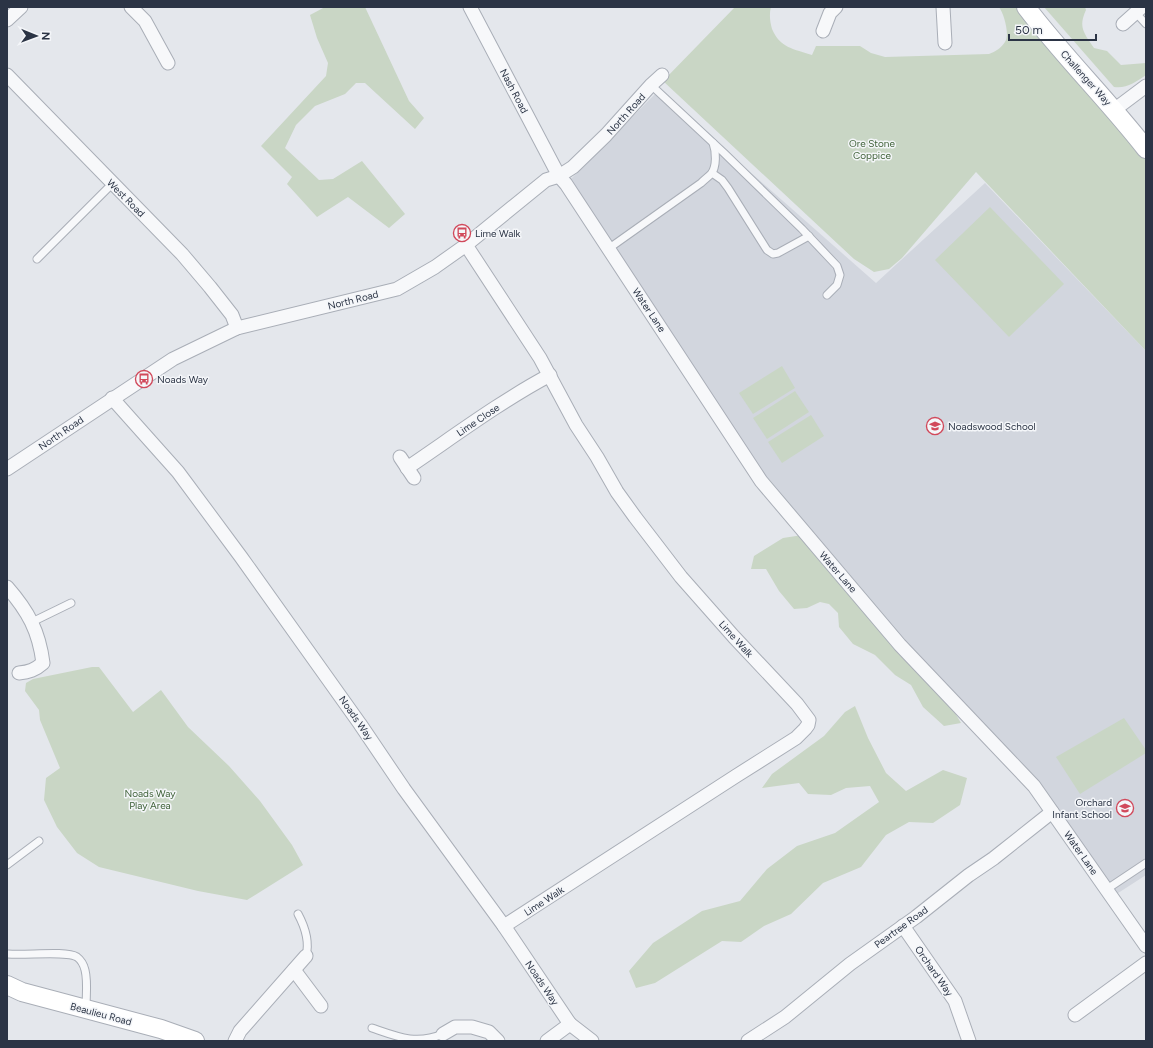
<svg xmlns="http://www.w3.org/2000/svg" width="1153" height="1048" font-family="Figtree,sans-serif">
	<style>
		.built { fill: #d2d6de }
		.green { fill: #c9d6c5 }
		.lines { fill: none; stroke-linecap: round; stroke-linejoin: round }
		.lane-casing { stroke: #a9aeb7; stroke-width: 9 }
		.street-casing { stroke: #a9aeb7; stroke-width: 15 }
		.secondary-casing { stroke: #a9aeb7; stroke-width: 20 }
		.lane { stroke: #f7f8fa; stroke-width: 7 }
		.street { stroke: #f7f8fa; stroke-width: 13 }
		.secondary { stroke: #fff; stroke-width: 18 }
		.labels { text-anchor: middle; dominant-baseline: central; stroke-width: 3; stroke-linejoin: round; paint-order: stroke }
		.street-label { font-size: 10px; fill: #2b3445; stroke: #f4f6f9 }
		.park-label { font-size: 10px; fill: #3f6138; stroke: #f4f6f9 }
		.poi-label { font-size: 10px; fill: #2b3445; stroke: #f4f6f9; text-anchor: start }
	</style>
	<rect width="100%" height="100%" fill="#e4e7ec"/>
	<!-- built -->
	<path class="built" d="M658 91 876 283 985 183 1146 351V875L1112 897 974 721 761 481 566 184Z"/>
	<!-- green -->
	<g class="green">
		<path d="M325 7H365L409 101 424 118 415 129 365 83H356L345 94 315 106 296 125 285 148 319 180 333 179 362 161 405 214 389 228 348 197 317 217 287 184 292 177 261 146 326 76 328 63 317 38 310 15Z"/>
		<path d="M735 7H771C769 14 770 22 772 29 780 48 794 49 812 55L816 46H860L871 53 885 57 989 54C995 52 1003 47 1006 40 1009 32 1004 14 999 7H1016L1146 156V351L976 172 902 258 889 269 874 272 854 259 663 81Z"/>
		<path d="M1044 7H1085L1086 10C1078 27 1084 33 1094 48L1107 51 1121 65 1146 63V75C1136 82 1126 89 1114 87Z"/>
		<path d="M990 207 1064 284 1009 337 935 260Z"/>
		<path d="M782 366 795 388 753 414 739 393Z"/>
		<path d="M795 391 809 412 767 439 753 418Z"/>
		<path d="M811 415 824 436 782 463 768 442Z"/>
		<path d="M809 534 948 701 961 723 944 726 923 707 911 685 895 675 875 655 853 644 839 627 838 613 829 604 820 602 807 608 794 609 779 591 766 569H751L754 556 783 538Z"/>
		<path d="M92 667H99L133 712 161 690 188 727 229 766 260 801 292 845 303 865 247 900 198 891 99 867 77 853 57 827 44 800 46 778 60 768 40 720 39 710 25 691 26 683 33 679Z"/>
		<path d="M855 706 868 738 886 773 906 791 943 770 967 778 960 805 933 823 909 822 886 835 861 867 823 883 791 914 764 926 741 942 722 941 655 983 636 988 629 971 653 943 702 911 740 901 767 869 797 846 835 833 879 802 870 786 846 788 831 795 808 794 799 783 762 788 772 774 824 736 845 712Z"/>
		<path d="M1124 718 1146 750V753L1080 794 1056 757Z"/>
	</g>
	<g class="lines">
		<!-- lane casing -->
		<g class="lane-casing">
			<g id="lane">
				<path d="M1136 13 1146 24"/>
				<path d="M651 85 724 153 802 229 837 266 840 275 837 285 827 295"/>
				<path d="M712 173 722 180 728 188 767 250 773 254 778 253 809 236"/>
				<path d="M608 249 701 183C704 180 708 177 711 174 717 167 716 151 713 143"/>
				<path d="M37 259 112 184"/>
				<path d="M32 622 71 603"/>
				<path d="M7 865 39 841"/>
				<path d="M1107 889 1146 863"/>
				<path d="M298 914C305 927 310 941 306 956"/>
				<path d="M8 954C25 956 65 950 77 957 81 960 84 966 85 970 88 982 86 995 86 1008"/>
				<path d="M372 1028C398 1037 416 1045 443 1034"/>
			</g>
		</g>
		<!-- street casing -->
		<g class="street-casing">
			<g id="street">
				<path d="M131 7 145 21 168 63"/>
				<path d="M470 7 559 176 566 184 761 481 900 645 1034 786 1146 946"/>
				<path d="M943 7 945 43"/>
				<path d="M7 20 21 7"/>
				<path d="M1123 24 1142 7"/>
				<path d="M823 31 830 13 836 7"/>
				<path d="M7 75 182 254 210 287 232 315 237 328"/>
				<path d="M1114 110 1146 86"/>
				<path d="M466 245 540 358 576 425 597 457 617 492 635 517 681 577 734 637 797 704 809 720 808 725 805 729 796 738 736 776 504 926"/>
				<path d="M112 398 178 472 241 557 360 724 404 789 504 926 570 1024 547 1041"/>
				<path d="M400 457 414 478"/>
				<path d="M407 468C453 437 501 401 550 375"/>
				<path d="M7 469 173 359 237 328 397 289 435 267 466 245 546 180 559 176 573 167 606 135 651 85 662 75"/>
				<path d="M7 587C28 611 39 631 43 663 35 670 29 672 19 673"/>
				<path d="M903 926 955 1001 969 1041"/>
				<path d="M294 970 321 1006"/>
				<path d="M1075 1015 1146 963"/>
				<path d="M570 1024 592 1041"/>
				<path d="M443 1034 455 1027H472L489 1032 498 1041"/>
				<path d="M235 1041 240 1031 306 956"/>
				<path d="M748 1041 785 1017 850 964 916 917 969 875 994 858 1052 812"/>
			</g>
		</g>
		<!-- secondary casing -->
		<g class="secondary-casing">
			<g id="secondary">
				<path d="M1026 7C1063 56 1108 100 1146 149"/>
				<path d="M7 985 22 992 161 1029 195 1041"/>
			</g>
		</g>
		<!-- lane -->
		<use href="#lane" class="lane"/>
		<!-- street -->
		<use href="#street" class="street"/>
		<!-- secondary -->
		<use href="#secondary" class="secondary"/>
	</g>
	<!-- icons -->
	<defs>
		<g id="bus-ring" transform="scale(0.9)"><circle r="9.5" fill="#f4f6f9" stroke="#d1495b" stroke-width="1.5"/><path d="M-5-6H5V4H4V6H2V4H-2V6H-4V4H-5ZM-3.5-4V0h7V-4ZM-3.5 1.2v1.5H-2V1.2ZM2 1.2v1.5H3.5V1.2Z" fill="#d1495b"/></g>
		<g id="school-ring" transform="scale(0.9)"><circle r="9.5" fill="#f4f6f9" stroke="#d1495b" stroke-width="1.5"/><path d="M0-5L7-2L0 1L-7-2ZM-4 1L0 2.5L4 1V4Q0 6-4 4Z" fill="#d1495b"/></g>
	</defs>
	<g fill-rule="evenodd">
		<use href="#bus-ring" x="462" y="233"/>
		<use href="#bus-ring" x="144" y="379"/>
		<use href="#school-ring" x="935" y="426"/>
		<use href="#school-ring" x="1125" y="808"/>
	</g>
	<g class="labels">
		<!-- street labels -->
		<g class="street-label">
			<text transform="translate(1086 78) rotate(48)">Challenger Way</text>
			<text transform="translate(514 91) rotate(62)">Nash Road</text>
			<text transform="translate(626 114) rotate(-48)">North Road</text>
			<text transform="translate(126 198) rotate(45)">West Road</text>
			<text transform="translate(353 300) rotate(-14)">North Road</text>
			<text transform="translate(649 310) rotate(56)">Water Lane</text>
			<text transform="translate(478 420) rotate(-34)">Lime Close</text>
			<text transform="translate(61 433) rotate(-34)">North Road</text>
			<text transform="translate(838 572) rotate(49)">Water Lane</text>
			<text transform="translate(736 639) rotate(48)">Lime Walk</text>
			<text transform="translate(356 718) rotate(55)">Noads Way</text>
			<text transform="translate(1081 853) rotate(55)">Water Lane</text>
			<text transform="translate(544 901) rotate(-33)">Lime Walk</text>
			<text transform="translate(901 927) rotate(-36)">Peartree Road</text>
			<text transform="translate(934 971) rotate(55)">Orchard Way</text>
			<text transform="translate(542 983) rotate(56)">Noads Way</text>
			<text transform="translate(101 1014) rotate(15)">Beaulieu Road</text>
		</g>
		<!-- park labels -->
		<g class="park-label">
			<text x="872" y="143">Ore Stone<tspan x="872" dy="12">Coppice</tspan></text>
			<text x="150" y="793">Noads Way<tspan x="150" dy="12">Play Area</tspan></text>
		</g>
		<!-- poi labels -->
		<g class="poi-label">
			<text x="475" y="233">Lime Walk</text>
			<text x="157" y="379">Noads Way</text>
			<text x="948" y="426">Noadswood School</text>
			<text x="1112" y="802" text-anchor="end">Orchard<tspan x="1112" dy="12">Infant School</tspan></text>
		</g>
	</g>
	<!-- border -->
	<rect width="1153" height="1048" fill="none" stroke="#2b3445" stroke-width="16"/>
	<!-- north arrow -->
	<g transform="translate(36 36) rotate(91)" stroke="#f4f6f9" stroke-width="3" paint-order="stroke">
	<path d="M0-3L7 15L0 10L-7 15Z" fill="#2b3445"/>
	<text y="-6" font-size="11" font-weight="bold" text-anchor="middle" fill="#2b3445">N</text>
	</g>
	<!-- scale -->
	<path d="M1009 34v6h87v-6" fill="none" stroke="#2b3445" stroke-width="2"/>
	<text x="1015" y="34" font-size="12" fill="#2b3445" stroke="#f4f6f9" stroke-width="3" paint-order="stroke">50 m</text>
</svg>
